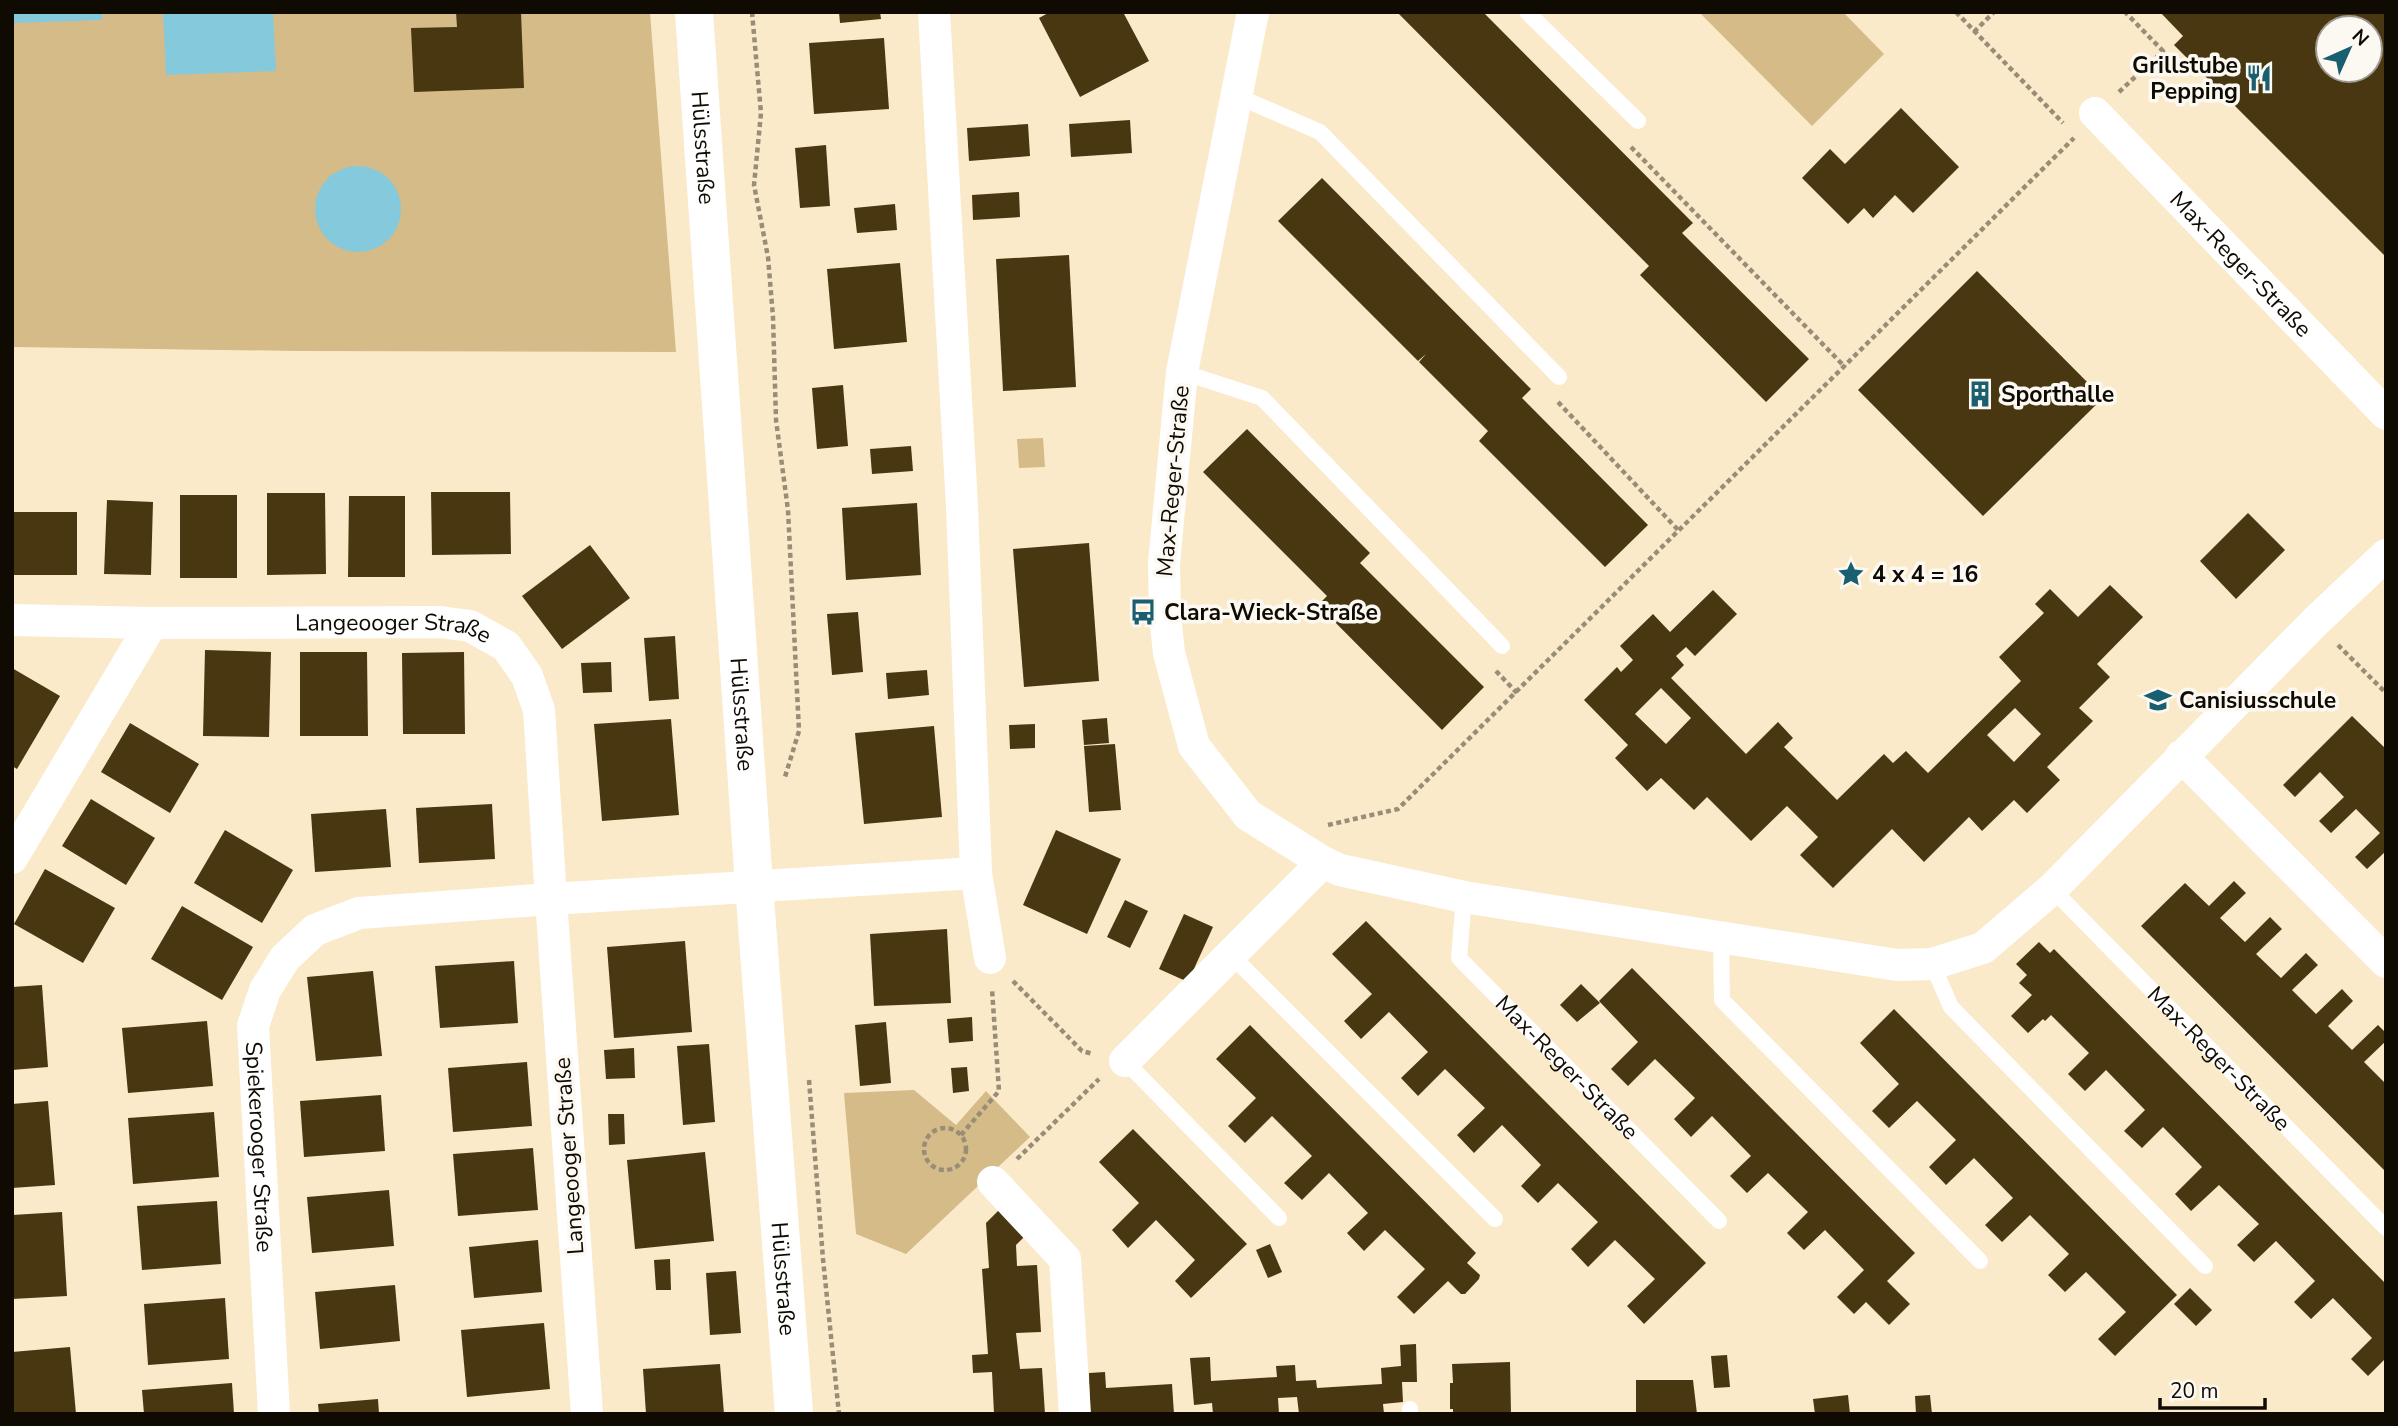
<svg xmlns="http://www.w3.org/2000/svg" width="2398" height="1426" font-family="'Nunito Sans',sans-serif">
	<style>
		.green { fill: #d4bb88 }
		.water { fill: #85c9dd }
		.building { fill: #493711; fill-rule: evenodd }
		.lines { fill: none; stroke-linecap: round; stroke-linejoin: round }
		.path { stroke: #998d77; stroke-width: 4.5; stroke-dasharray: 5 3.5; stroke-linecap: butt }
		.service { stroke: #fff; stroke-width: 16 }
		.minor { stroke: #fff; stroke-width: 32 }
		.tertiary { stroke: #fff; stroke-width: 38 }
		.labels { text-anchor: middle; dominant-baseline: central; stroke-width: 7; stroke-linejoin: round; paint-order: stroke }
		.poi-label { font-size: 23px; font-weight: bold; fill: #100b02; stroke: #fcf9f3; text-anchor: start }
		.street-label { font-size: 23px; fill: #100b02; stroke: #fcf9f3 }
	</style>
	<rect width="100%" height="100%" fill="#fbeaca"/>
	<!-- green -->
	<g class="green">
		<path d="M12 12H650L676 352 299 351 12 347Z"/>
		<path d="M1699 12H1843L1884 54 1812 126Z"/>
		<path d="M1043 438 1045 467 1019 468 1017 439Z"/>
		<path d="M914 1090 956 1125 986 1091 1030 1137 906 1254 856 1234 844 1093Z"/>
	</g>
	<!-- water -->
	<g class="water">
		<path d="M12 12H102V20L12 23Z"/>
		<path d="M163 12H273L276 71 166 75Z"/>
		<circle cx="358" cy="209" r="43"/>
	</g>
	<!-- building -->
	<g class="building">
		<path d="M456 12H521L524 88 414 92 411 28 457 27Z"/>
		<path d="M839 12H880L881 19 840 23Z"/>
		<path d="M1050 12H1123L1149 61 1080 97 1039 18Z"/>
		<path d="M1397 12H1483L1693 223 1682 233 1809 359 1766 402 1640 275 1649 266Z"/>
		<path d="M2160 12H2382L2386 16V257L2174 45 2183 36ZM2328 28H2370V70H2328Z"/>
		<path d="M884 38 889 109 814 114 809 43Z"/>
		<path d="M1901 108 1959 167 1913 213 1895 195 1873 218 1864 208 1848 224 1802 178 1830 149 1845 164Z"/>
		<path d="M1130 120 1132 153 1071 157 1069 124Z"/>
		<path d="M1028 124 1030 156 969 161 967 128Z"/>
		<path d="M826 145 830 206 800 208 795 148Z"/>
		<path d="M1322 178 1531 389 1522 398 1648 525 1605 567 1479 441 1488 431 1419 362 1426 354 1418 361 1278 221Z"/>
		<path d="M1019 192 1020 217 973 220 972 195Z"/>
		<path d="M895 204 897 230 857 233 854 208Z"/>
		<path d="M1069 255 1076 387 1003 391 996 259Z"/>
		<path d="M900 263 907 342 834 349 827 269Z"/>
		<path d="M1977 271 2103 398 1983 516 1858 390Z"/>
		<path d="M843 385 848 446 817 449 812 388Z"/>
		<path d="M1247 429 1370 553 1360 563 1484 687 1442 730 1318 605 1327 596 1203 472Z"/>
		<path d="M911 446 913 471 872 474 870 449Z"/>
		<path d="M431 492H510L511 554 432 555Z"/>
		<path d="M267 493H325L326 574 267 575Z"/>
		<rect x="180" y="495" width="57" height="83"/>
		<path d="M349 496H405V577H348Z"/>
		<path d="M107 500 153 502 151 575 104 574Z"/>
		<path d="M917 503 921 575 846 580 842 508Z"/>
		<rect x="12" y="512" width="65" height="63"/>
		<path d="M2248 513 2285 550 2236 599 2200 561Z"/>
		<path d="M1089 543 1099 681 1024 687 1013 549Z"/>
		<path d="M590 545 630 598 562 649 522 596Z"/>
		<path d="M2110 585 2143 617 2097 664 2110 677 2079 708 2093 721 2047 767 2060 780 2027 813 2014 800 1982 831 1969 817 1924 862 1892 829 1833 888 1800 855 1818 837 1787 806 1751 841 1707 797 1694 810 1661 778 1647 791 1615 758 1628 745 1584 700 1617 667 1621 672 1633 660 1620 646 1653 614 1670 632 1713 590 1737 614 1695 656 1686 647 1676 656 1684 665 1671 678 1746 754 1778 722 1793 738 1784 747 1837 800 1884 754 1893 763 1906 751 1928 773 2021 681 1999 657 2044 613 2035 604 2050 589 2078 617ZM1661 688 1691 718 1666 744 1635 714ZM2015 708 2041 734 2014 762 1987 735Z"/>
		<path d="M858 612 863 672 832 675 827 614Z"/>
		<path d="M675 636 679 699 649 701 644 638Z"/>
		<path d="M205 650 271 652 269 737 203 736Z"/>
		<path d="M300 652H367L368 736H300Z"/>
		<path d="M464 652 465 734H403L402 653Z"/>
		<path d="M611 662 612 692 583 693 581 663Z"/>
		<path d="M12 668 60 696 17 769 12 766Z"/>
		<path d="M927 670 929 695 888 699 886 673Z"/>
		<path d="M2352 716 2386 749V851L2367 869 2355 857 2380 833 2356 809 2331 833 2319 821 2344 797 2320 772 2295 797 2283 785Z"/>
		<path d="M1107 718 1109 743 1084 745 1082 720Z"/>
		<path d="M671 719 679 815 602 821 594 724Z"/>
		<path d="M130 723 199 764 170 813 101 772Z"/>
		<path d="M1035 724V748L1010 749 1009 725Z"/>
		<path d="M934 726 942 817 864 824 855 733Z"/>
		<path d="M1115 744 1121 810 1089 812 1084 746Z"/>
		<path d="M91 799 155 838 126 885 62 846Z"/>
		<path d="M492 804 495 859 419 863 416 808Z"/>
		<path d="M386 809 391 867 315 872 311 814Z"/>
		<path d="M225 830 293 870 262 923 194 883Z"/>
		<path d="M1056 830 1121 859 1087 934 1023 905Z"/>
		<path d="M45 869 115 908 83 963 14 924Z"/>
		<path d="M2234 881 2246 893 2220 918 2245 942 2270 917 2282 929 2256 954 2281 978 2306 953 2318 965 2292 990 2316 1014 2342 989 2353 1001 2328 1026 2352 1050 2378 1025 2386 1033V1041L2364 1062 2386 1084V1172L2141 926 2185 883 2209 906Z"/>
		<path d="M1125 900 1148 911 1130 948 1107 937Z"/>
		<path d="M182 906 253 947 222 1000 151 959Z"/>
		<path d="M1184 914 1213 927 1188 982 1159 969Z"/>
		<path d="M1366 921 1706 1263 1644 1324 1627 1306 1655 1279 1615 1240 1588 1267 1571 1249 1598 1222 1558 1183 1538 1203 1521 1186 1541 1165 1502 1125 1474 1153 1457 1135 1485 1108 1445 1069 1418 1096 1401 1078 1428 1052 1389 1012 1361 1039 1344 1021 1372 994 1332 954Z"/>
		<path d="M947 929 951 1003 874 1006 870 934Z"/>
		<path d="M685 941 692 1032 614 1038 607 947Z"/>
		<path d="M2039 942 2050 953 2054 949 2386 1284V1358L2368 1376 2351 1359 2372 1338 2333 1298 2311 1319 2294 1302 2315 1281 2276 1241 2254 1262 2237 1245 2259 1224 2219 1185 2191 1211 2175 1194 2202 1167 2163 1127 2142 1148 2124 1131 2145 1110 2106 1070 2085 1091 2068 1074 2089 1053 2051 1015 2045 1021 2043 1019 2028 1033 2011 1016 2032 995 2019 983 2027 975 2016 964Z"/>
		<path d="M514 961 518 1023 440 1028 435 966Z"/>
		<path d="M1632 968 1915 1253 1887 1281 1910 1304 1889 1325 1866 1302 1854 1314 1837 1297 1864 1270 1825 1230 1804 1250 1787 1233 1808 1212 1768 1173 1747 1193 1730 1176 1751 1156 1712 1116 1691 1137 1674 1119 1695 1098 1655 1059 1628 1086 1611 1069 1638 1042 1599 1001Z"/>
		<path d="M373 971 382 1056 316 1061 307 977Z"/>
		<path d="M1581 984 1600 1003 1577 1022 1560 1005Z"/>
		<path d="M42 985 48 1067 12 1070V987Z"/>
		<path d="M1894 1009 2177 1295 2115 1356 2098 1339 2126 1312 2086 1272 2065 1292 2048 1275 2069 1254 2030 1215 2002 1242 1985 1225 2013 1198 1974 1158 1946 1185 1929 1167 1956 1140 1917 1101 1889 1128 1872 1111 1899 1084 1860 1043Z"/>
		<path d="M972 1017 973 1041 949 1043 947 1019Z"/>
		<path d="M207 1021 213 1086 128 1093 122 1028Z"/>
		<path d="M886 1022 891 1083 860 1086 855 1025Z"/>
		<path d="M1250 1025 1476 1253 1467 1263 1480 1275 1479 1279 1465 1294H1461L1448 1281 1414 1314 1397 1297 1425 1269 1385 1230 1364 1251 1347 1233 1368 1213 1329 1173 1302 1200 1284 1183 1312 1156 1272 1116 1245 1143 1228 1126 1256 1098 1216 1059Z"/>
		<path d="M709 1044 715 1122 683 1125 677 1046Z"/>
		<path d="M634 1048 635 1078 606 1079 604 1050Z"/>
		<path d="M527 1062 532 1126 453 1132 448 1068Z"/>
		<path d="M967 1067 969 1091 953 1093 951 1068Z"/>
		<path d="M381 1095 385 1151 304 1157 300 1101Z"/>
		<path d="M48 1101 55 1185 12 1188V1104Z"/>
		<path d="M214 1112 219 1177 133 1184 128 1118Z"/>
		<path d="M608 1114H624L625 1144 609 1145Z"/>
		<path d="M1133 1129 1247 1244 1191 1298 1175 1281 1195 1260 1156 1220 1128 1248 1112 1230 1139 1203 1099 1162Z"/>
		<path d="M533 1148 538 1210 458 1216 453 1154Z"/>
		<path d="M705 1152 714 1241 635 1249 627 1160Z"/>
		<path d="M389 1190 394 1246 312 1253 307 1197Z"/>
		<path d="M217 1201 221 1264 142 1270 137 1206Z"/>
		<path d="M1003 1206 1029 1232 1016 1245 1017 1266 1037 1265 1041 1332 1016 1333 1020 1369 1042 1368 1045 1414H994L992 1372 973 1373 972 1355 988 1354 982 1269 989 1268 986 1223Z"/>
		<path d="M62 1212 67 1296 12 1299V1215Z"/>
		<path d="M538 1240 542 1292 474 1298 469 1247Z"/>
		<path d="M1270 1244 1282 1272 1268 1278 1256 1250Z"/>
		<path d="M670 1259 671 1290H656L654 1260Z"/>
		<path d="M736 1271 741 1333 710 1335 706 1273Z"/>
		<path d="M395 1285 400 1341 320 1349 315 1292Z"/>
		<path d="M2190 1288 2212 1310 2196 1326 2174 1304Z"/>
		<path d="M225 1298 229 1359 148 1365 144 1304Z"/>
		<path d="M544 1323 550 1389 467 1397 461 1330Z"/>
		<path d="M1416 1344 1417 1382H1402L1403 1402 1383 1404 1384 1414H1299L1297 1397 1278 1398 1279 1414H1213L1212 1403 1194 1405 1190 1358 1210 1357 1211 1381 1277 1377 1276 1366 1295 1365 1296 1381 1316 1380 1317 1388 1349 1386 1382 1384 1381 1368 1401 1366 1400 1345Z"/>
		<path d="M70 1347 76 1414H12V1352Z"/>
		<path d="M1727 1355 1730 1387 1714 1388 1711 1356Z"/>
		<path d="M1510 1362 1511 1414H1453V1409H1450V1383H1453L1452 1364Z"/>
		<path d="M720 1364 724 1414H646L643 1369Z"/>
		<path d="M1105 1372 1106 1388 1172 1384 1174 1414H1090L1089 1373Z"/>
		<path d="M1636 1380H1693L1697 1414H1636Z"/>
		<path d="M232 1383 234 1414H144L142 1390Z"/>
		<path d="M1848 1395 1850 1414H1815L1813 1399Z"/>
		<path d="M1930 1395 1932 1414H1916L1915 1396Z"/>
		<path d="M378 1399 379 1414H319L318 1404Z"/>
	</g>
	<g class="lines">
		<!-- path -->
		<g class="path">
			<path d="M752 12 761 113 754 185 768 257 773 317 776 420 788 510 799 731 785 777"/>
			<path d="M1956 12 2063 123"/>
			<path d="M1974 32 1994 12"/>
			<path d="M2119 92 2163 51 2125 12"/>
			<path d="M1631 147 1845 367"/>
			<path d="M1558 402 1680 532"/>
			<path d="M2338 645 2386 693"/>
			<path d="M1496 671 1517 693"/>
			<path d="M1328 825 1398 809 2074 138"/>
			<path d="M1013 981 1082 1051 1093 1054"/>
			<path d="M809 1080 823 1259 839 1414"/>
			<circle cx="945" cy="1149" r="21"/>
			<path d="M961 1135 999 1091 992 989"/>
			<path d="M1017 1159 1099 1079"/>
		</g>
		<!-- service -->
		<g class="service">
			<path d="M1527 12 1638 121"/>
			<path d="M1237 96 1320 132 1559 377"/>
			<path d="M1182 372 1262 398 1502 646"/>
			<path id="s1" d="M2052 889 2386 1228"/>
			<path id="s2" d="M1464 897 1459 958 1719 1221"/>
			<path d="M1721 939 1722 1000 1980 1261"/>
			<path d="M1231 955 1495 1219"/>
			<path d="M1932 964 1951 1007 2205 1266"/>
			<path d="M1125 1061 1279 1218"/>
			<path d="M1410 1409V1414"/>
		</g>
		<!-- minor -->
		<g class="minor">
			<path d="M934 12 962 506 976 873"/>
			<path d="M1253 12 1182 372 1164 563 1165 615 1169 653 1194 746 1248 815 1323 862 1340 870 1464 897 1897 965 1932 964 1983 948 2052 889 2315 622 2386 555"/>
			<path id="s3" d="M2095 113 2386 414"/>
			<path id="s4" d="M12 620 152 623 440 622 470 626 506 646 527 676 539 710 551 899 359 913 315 930 285 958 265 990 253 1026 274 1414"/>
			<path d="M2181 756 2386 962"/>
			<path d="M12 858 152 623"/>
			<path d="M1125 1061 1323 862"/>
			<path d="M993 1182 1065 1259 1075 1414"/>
			<path d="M587 1414 551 899 976 873 990 958"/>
		</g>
		<!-- tertiary -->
		<path class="tertiary" id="s5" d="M694 12 754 885 794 1414"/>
	</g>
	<!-- icons -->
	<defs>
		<g id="restaurant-bare" transform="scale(2.1)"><path d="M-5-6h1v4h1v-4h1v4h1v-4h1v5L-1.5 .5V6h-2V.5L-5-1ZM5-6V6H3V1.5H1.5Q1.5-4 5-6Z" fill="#195f70" stroke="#fcf9f3" stroke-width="2.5" paint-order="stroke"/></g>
		<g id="building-bare" transform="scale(2.1)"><path d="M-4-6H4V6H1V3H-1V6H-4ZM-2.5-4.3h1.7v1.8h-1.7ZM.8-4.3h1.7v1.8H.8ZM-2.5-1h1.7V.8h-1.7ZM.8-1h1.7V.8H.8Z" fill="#195f70" stroke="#fcf9f3" stroke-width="2.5" paint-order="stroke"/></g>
		<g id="sight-bare" transform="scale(2.1)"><path d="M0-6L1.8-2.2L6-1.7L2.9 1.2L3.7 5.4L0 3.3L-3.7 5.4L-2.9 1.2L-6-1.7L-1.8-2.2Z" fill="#195f70" stroke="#fcf9f3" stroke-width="2.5" paint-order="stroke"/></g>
		<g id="bus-bare" transform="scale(2.1)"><path d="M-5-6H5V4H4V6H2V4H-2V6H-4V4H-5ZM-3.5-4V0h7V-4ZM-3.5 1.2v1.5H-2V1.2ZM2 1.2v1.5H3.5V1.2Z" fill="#195f70" stroke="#fcf9f3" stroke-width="2.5" paint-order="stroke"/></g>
		<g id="school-bare" transform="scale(2.1)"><path d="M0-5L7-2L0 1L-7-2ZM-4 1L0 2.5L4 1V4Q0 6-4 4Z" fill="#195f70" stroke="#fcf9f3" stroke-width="2.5" paint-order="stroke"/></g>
	</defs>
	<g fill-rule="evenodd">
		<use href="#restaurant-bare" x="2259" y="78"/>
		<use href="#building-bare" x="1980" y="394"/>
		<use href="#sight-bare" x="1851" y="574"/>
		<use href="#bus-bare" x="1143" y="612"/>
		<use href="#school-bare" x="2158" y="700"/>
	</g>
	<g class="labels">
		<!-- poi labels -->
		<g class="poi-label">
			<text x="2238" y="65" text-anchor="end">Grillstube<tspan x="2238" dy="26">Pepping</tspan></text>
			<text x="2001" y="394">Sporthalle</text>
			<text x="1872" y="574">4 x 4 = 16</text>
			<text x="1164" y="612">Clara-Wieck-Straße</text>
			<text x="2179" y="700">Canisiusschule</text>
		</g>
		<!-- street labels -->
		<g class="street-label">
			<text stroke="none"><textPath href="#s5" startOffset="136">Hülsstraße</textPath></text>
			<text stroke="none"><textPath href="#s3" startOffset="210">Max-Reger-Straße</textPath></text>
			<text transform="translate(1173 481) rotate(-85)">Max-Reger-Straße</text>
			<text stroke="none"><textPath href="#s4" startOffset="382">Langeooger Straße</textPath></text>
			<text stroke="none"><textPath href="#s5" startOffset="704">Hülsstraße</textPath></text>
			<text stroke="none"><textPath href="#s1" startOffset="238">Max-Reger-Straße</textPath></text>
			<text stroke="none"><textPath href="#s2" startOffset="215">Max-Reger-Straße</textPath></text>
			<text stroke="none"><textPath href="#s4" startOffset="1239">Spiekerooger Straße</textPath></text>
			<text transform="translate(569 1156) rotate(-94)">Langeooger Straße</text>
			<text stroke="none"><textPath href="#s5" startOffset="1270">Hülsstraße</textPath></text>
		</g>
	</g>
	<!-- border -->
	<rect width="2398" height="1426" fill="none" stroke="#100b02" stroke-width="28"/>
	<!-- north arrow -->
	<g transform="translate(2349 49) rotate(45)"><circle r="33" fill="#fcf9f3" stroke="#9e9a93" stroke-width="2"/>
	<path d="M0-5L12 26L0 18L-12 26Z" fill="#195f70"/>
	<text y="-10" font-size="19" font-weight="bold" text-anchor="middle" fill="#100b02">N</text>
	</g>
	<!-- scale -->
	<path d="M2160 1398v10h105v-10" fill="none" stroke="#100b02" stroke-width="3.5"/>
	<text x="2170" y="1398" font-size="21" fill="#100b02" stroke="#fcf9f3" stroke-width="5" paint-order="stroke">20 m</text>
</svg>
